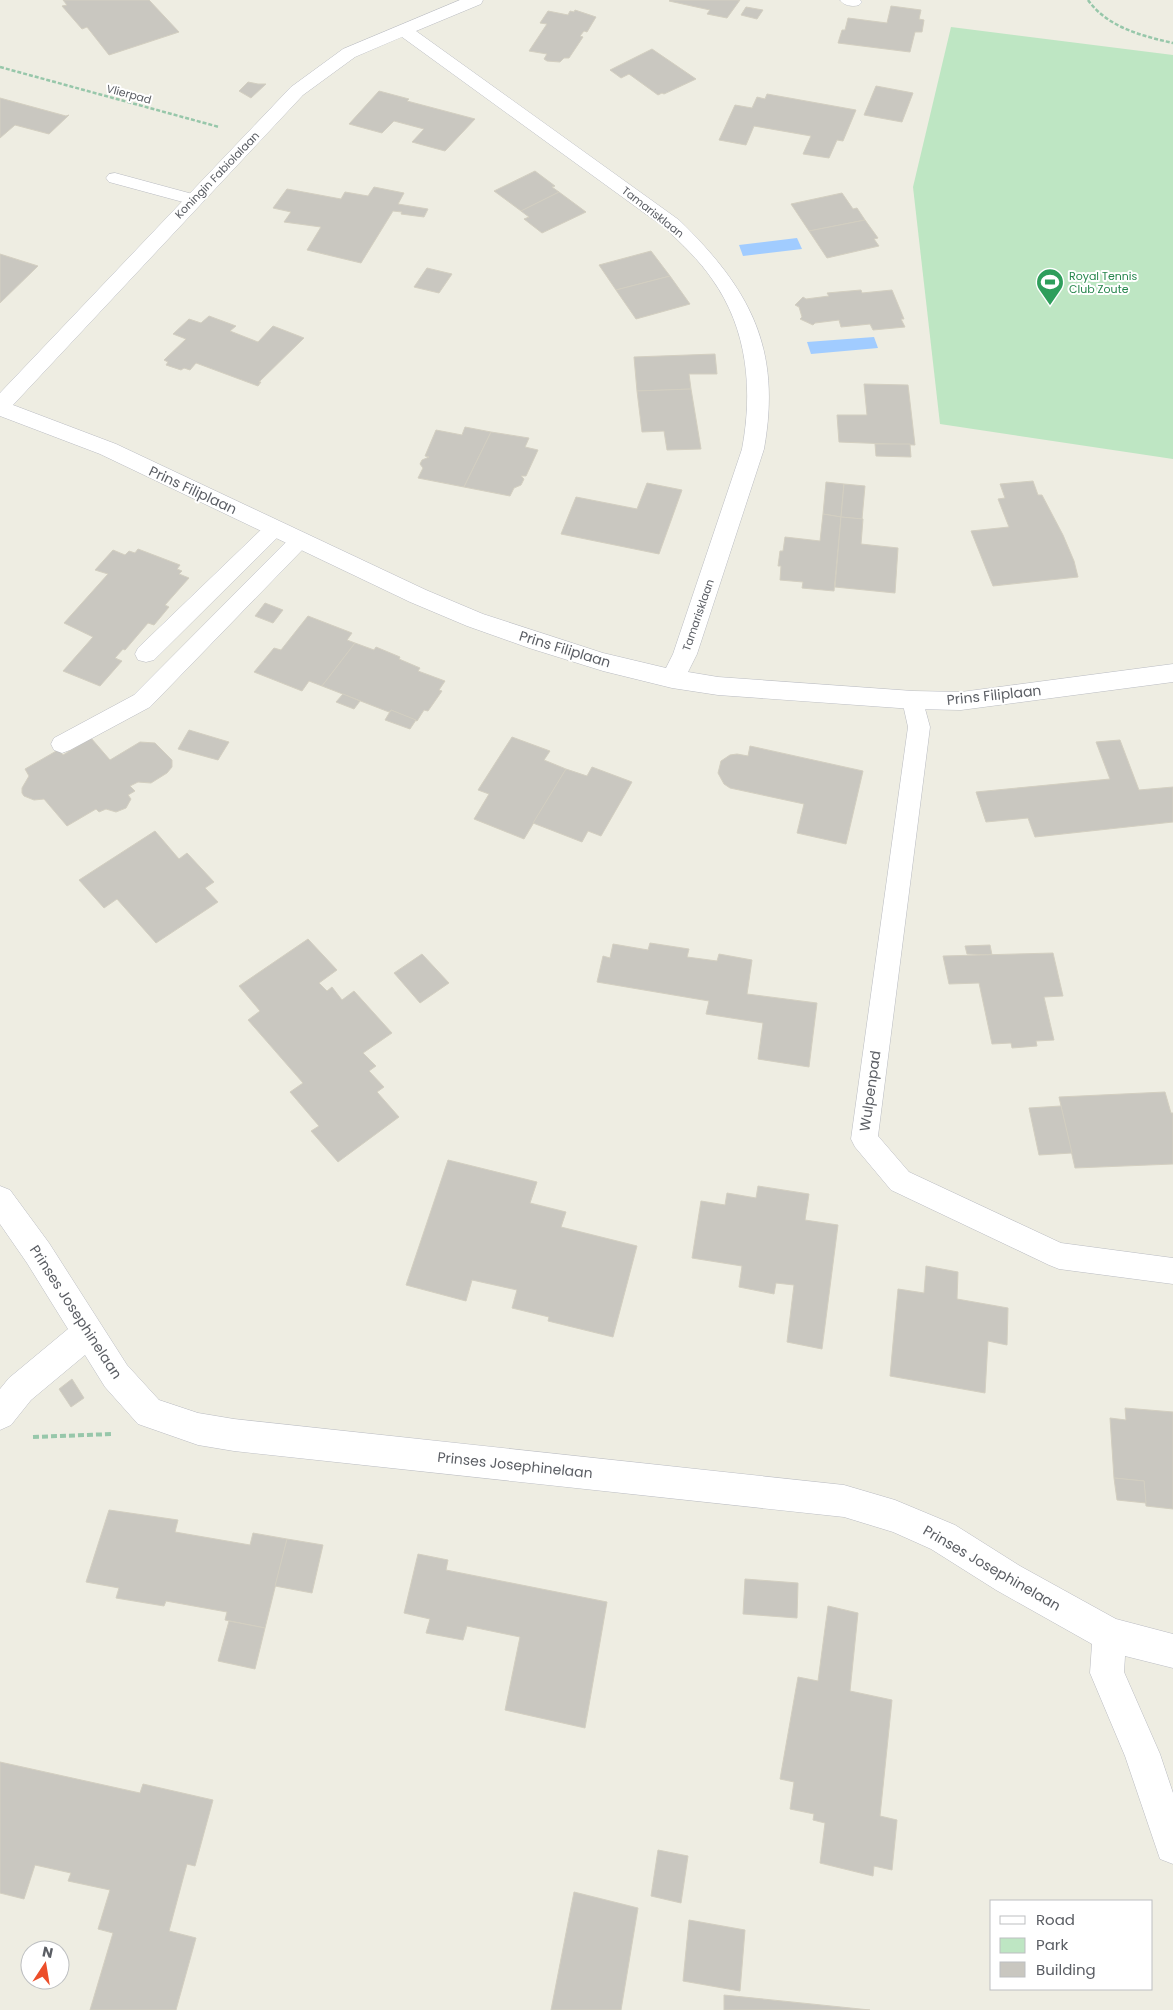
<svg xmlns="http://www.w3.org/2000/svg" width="1173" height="2010" font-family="Poppins,sans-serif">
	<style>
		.green { fill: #bee6c3 }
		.water { fill: #a1ccff }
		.building { fill: #c9c7c0; stroke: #d3cfc1 }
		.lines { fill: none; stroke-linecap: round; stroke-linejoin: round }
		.lane-casing { stroke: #babcc2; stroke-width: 1 }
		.street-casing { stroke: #babcc2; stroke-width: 1 }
		.path-far1 { stroke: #97c7aa; stroke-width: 2.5; stroke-dasharray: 4 2; stroke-linecap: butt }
		.path { stroke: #97c7aa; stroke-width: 4; stroke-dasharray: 6 3; stroke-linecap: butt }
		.lane { fill: #fff; fill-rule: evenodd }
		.street { fill: #fff; fill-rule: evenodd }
		.labels { text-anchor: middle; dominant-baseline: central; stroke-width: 4; stroke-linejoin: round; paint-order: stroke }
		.far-street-label { font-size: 11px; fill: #5b5e64; stroke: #fff }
		.far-leisure-label { font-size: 11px; fill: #27864d; stroke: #fff; text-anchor: start }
		.street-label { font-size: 14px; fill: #5b5e64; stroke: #fff }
	</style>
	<rect width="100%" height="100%" fill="#eeede2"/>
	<!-- green -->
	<path class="green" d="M951 27 1173 55V459L940 424 913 187Z"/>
	<!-- water -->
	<g class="water">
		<path d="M797 238 802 249 743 256 739 245Z"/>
		<path d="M874 337 878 348 811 354 807 342Z"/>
	</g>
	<!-- building -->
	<g class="building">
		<path d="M63 0H149L179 32 109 55 87 27 82 29 62 6 67 5Z"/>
		<path d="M670 0H740L727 18 707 14 710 10 669 1Z"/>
		<path d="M891 6 921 10 919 19 924 20 922 32H915L910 52 838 43 842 30H845L848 18 887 23Z"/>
		<path d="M746 7 763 10 757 19 741 15Z"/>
		<path d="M575 10 596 17 587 32 584 31 580 36 583 37 569 58H564L560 62 547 61 544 59 547 54 529 51 547 24 540 23 548 11 568 15 570 11 574 12Z"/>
		<path d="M652 49 696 79 664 94 662 93 658 95 629 74 621 78 610 70Z"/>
		<path d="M248 82 258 84H266L251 98 239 91Z"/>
		<path d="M876 86 913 93 902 122 864 115Z"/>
		<path d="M379 91 409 99 407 101 475 119 445 151 412 142 424 129 394 121 382 133 349 124Z"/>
		<path d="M767 94 856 110 843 141 837 140 829 158 803 154 811 136 754 126 746 145 719 140 735 105 752 108 757 97 765 99Z"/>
		<path d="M0 98 66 116 69 115 49 134 15 125 0 138Z"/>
		<path d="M535 171 555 186 552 187 559 192 521 211 494 191Z"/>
		<path d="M374 187 404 193 398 204 428 209 424 217 401 214 402 212 393 211 361 263 307 250 321 227 284 222 291 212 273 208 287 189 341 199 345 192 368 196Z"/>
		<path d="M559 192 586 212 542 233 524 219 529 217 521 211Z"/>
		<path d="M842 193 853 209 857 208 865 220 809 231 791 204Z"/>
		<path d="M865 220 878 238 874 239 879 246 827 258 809 231Z"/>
		<path d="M651 251 670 276 616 290 599 265Z"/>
		<path d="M0 254 38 266 0 303Z"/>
		<path d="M427 268 452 274 439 293 414 287Z"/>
		<path d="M670 276 690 304 636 319 616 290Z"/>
		<path d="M861 290 862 293 892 290 904 319H901L905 327 873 330 870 324 841 327 839 320 815 323 813 325 800 319 802 317 799 307 795 305 803 297 806 299 829 296 827 293Z"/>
		<path d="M209 316 236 326 230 331 258 342 273 326 304 338 259 382H261L258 386 196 363 190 370 184 368 181 370 166 365 168 362 164 360 186 339 173 334 189 319 201 323Z"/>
		<path d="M715 354 717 374H689L691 389 637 391 634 357Z"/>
		<path d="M864 384 908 385 915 445 839 442 837 415H867Z"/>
		<path d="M691 389 701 449 667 450 664 431 642 432 637 391Z"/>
		<path d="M465 427 491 432 464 487 418 478 423 468 420 464 422 460 429 457 425 456 436 430 462 435Z"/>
		<path d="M491 432 529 438 525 447 538 450 526 476H521L524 479 521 485 514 488 510 496 464 487Z"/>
		<path d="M875 444H910L911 457 876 456Z"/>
		<path d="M1033 481 1038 495H1042L1063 535 1074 561 1078 577 993 586 971 531 1009 527 998 499 1005 498 1000 484Z"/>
		<path d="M826 482 844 484 841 517 823 514Z"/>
		<path d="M647 483 682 490 659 554 561 534 576 497 637 509Z"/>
		<path d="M844 484 865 486 862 519 841 517Z"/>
		<path d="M823 514 841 517 834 591 802 588 803 582 780 580 781 566H778L780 551H783L785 537 820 541Z"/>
		<path d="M841 517 863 519 861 544 898 548 895 593 835 587Z"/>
		<path d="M138 549 180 565 177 569 182 571 179 574 189 578 165 605 169 607 154 625 148 623 125 650 123 649 115 658 122 661 100 686 63 671 93 637 64 623 108 574 95 570 113 550 125 555 129 551 135 553Z"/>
		<path d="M265 603 283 610 273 623 255 616Z"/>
		<path d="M308 616 352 633 347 640 355 643 322 686 309 681 302 691 254 672 274 648 281 650Z"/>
		<path d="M355 643 374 650 376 647 400 657 399 659 420 668 418 671 445 681 439 690 442 691 428 711 424 710 417 721 391 710 389 712 322 686Z"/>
		<path d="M343 694 360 701 354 709 336 702Z"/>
		<path d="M391 710 416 720 410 729 385 720Z"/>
		<path d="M189 730 229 742 218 760 178 749Z"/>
		<path d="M512 737 550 751 544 760 566 769 524 839 474 819 489 794 478 790Z"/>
		<path d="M91 738 110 760 140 742 155 743 172 760V767L167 773 151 783 138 782 130 786 135 791 128 795 131 799 126 808 116 812 106 809 99 812 96 809 67 826 44 799 34 800 24 796 22 793V788L29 776 25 769 58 750 63 755Z"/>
		<path d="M1120 740 1139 790 1173 787V822L1035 837 1028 818 986 822 976 792 1110 779 1096 742Z"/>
		<path d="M750 746 863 771 846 844 797 833 804 804 730 788 724 784 718 773 721 761 730 755 737 754 748 756Z"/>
		<path d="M592 767 632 782 601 836 588 831 582 842 533 823 566 769 587 776Z"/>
		<path d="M155 831 179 859 187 853 214 882 205 888 218 902 156 943 117 899 104 908 79 880Z"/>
		<path d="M308 939 337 970 319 983 327 991 332 987 342 1000 354 991 392 1033 363 1053 376 1066 369 1071 384 1087 377 1092 399 1117 338 1162 311 1131 319 1126 290 1092 303 1083 248 1020 260 1011 239 986Z"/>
		<path d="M650 943 689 949 687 957 717 961 719 954 752 960 747 994 817 1003 809 1067 758 1059 763 1023 706 1014 709 1001 597 982 603 956 610 958 613 944 648 950Z"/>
		<path d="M990 945 992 955 967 954 965 946Z"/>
		<path d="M1053 953 1063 996 1044 997 1054 1040 1036 1041 1037 1046 1012 1048 1011 1043 992 1044 979 983 949 984 943 956Z"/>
		<path d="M422 954 449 983 420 1003 394 973Z"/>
		<path d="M1165 1092 1171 1113H1173V1164L1075 1168 1059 1097Z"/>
		<path d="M1061 1106 1072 1153 1039 1155 1029 1108Z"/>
		<path d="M448 1160 537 1182 530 1203 566 1212 561 1227 637 1246 613 1337 548 1321 549 1317 512 1308 517 1290 472 1280 466 1301 406 1285Z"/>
		<path d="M758 1186 809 1194 805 1220 838 1225 822 1349 787 1342 794 1285 776 1283 774 1294 739 1287 742 1266 692 1258 701 1201 725 1205 727 1193 756 1198Z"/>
		<path d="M926 1266 958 1272 957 1299 1008 1308 1007 1345 988 1341 985 1393 890 1376 898 1289 924 1293Z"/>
		<path d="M72 1379 84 1398 71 1407 59 1389Z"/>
		<path d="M1125 1408 1173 1412V1509L1146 1506 1144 1481 1114 1478 1110 1418 1126 1420Z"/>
		<path d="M1114 1478 1144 1481 1146 1503 1117 1500Z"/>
		<path d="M109 1510 178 1520 175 1532 250 1545 253 1533 287 1539 265 1628 225 1620 227 1612 166 1601 164 1606 116 1598 119 1588 86 1582Z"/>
		<path d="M287 1539 323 1545 312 1593 275 1586Z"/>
		<path d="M418 1554 448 1560 446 1570 607 1602 585 1728 505 1710 520 1637 467 1626 463 1640 426 1633 430 1619 404 1613Z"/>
		<path d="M745 1579 798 1583 797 1618 743 1614Z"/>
		<path d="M828 1606 858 1613 850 1691 892 1700 880 1816 897 1820 892 1870 874 1866 873 1876 820 1863 825 1823 813 1820 814 1814 790 1809 794 1782 780 1779 798 1677 818 1681Z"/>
		<path d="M229 1621 265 1628 255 1669 218 1661Z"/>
		<path d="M0 1762 140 1793 143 1784 213 1800 195 1866 187 1864 169 1931 196 1938 176 2010H90L113 1933 98 1929 110 1890 68 1881 71 1873 35 1865 24 1899 0 1893Z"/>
		<path d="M658 1850 688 1856 681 1903 651 1896Z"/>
		<path d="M574 1892 638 1908 621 2010H551Z"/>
		<path d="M689 1920 745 1930 740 1991 683 1981Z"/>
		<path d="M724 1995 870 2010H724Z"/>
	</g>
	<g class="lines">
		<!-- lane casing -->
		<g class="lane-casing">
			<g id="lane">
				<path d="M840 0H860L862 2 859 5C853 7 844 6 840 0Z"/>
				<path d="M115 173 200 196 203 200 200 204 194 205 109 182 106 178 109 174Z"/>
				<path d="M275 521 282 523 285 528 282 533 154 660 146 662 138 660 135 654 138 648 268 523Z"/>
				<path d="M300 533 307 535 310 540 307 545 150 707 70 750 62 753 54 750 51 744 54 738 134 695 293 535Z"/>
				<path d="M913 692 921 694 930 727 878 1136 909 1172 1061 1243 1173 1258V1284L1059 1269 1049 1265 891 1190 855 1147 851 1139 908 727 902 700 905 694Z"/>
			</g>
		</g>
		<!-- street casing -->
		<g class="street-casing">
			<g id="street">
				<path d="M460 0H483L481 4 416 31 679 220C750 289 782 348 764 449L697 654 688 672 718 677 913 691 961 692 1173 664V682L961 710 913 709 718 695 672 688 603 671 529 648 467 626 410 602 100 454 0 416V393L291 87 343 49ZM402 37 665 228C682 244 699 260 712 279 748 329 753 391 742 449L673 654 666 668 603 653 483 614 426 590 116 444 13 405 303 95 355 57Z"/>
				<path d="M0 1186 10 1190 49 1243 127 1365 159 1400 198 1413 234 1419 844 1485 895 1500 955 1525 1020 1566 1116 1619 1173 1634V1668L1125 1656 1124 1672 1160 1754 1173 1793V1864L1160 1859 1125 1756 1090 1673 1092 1644 996 1590 931 1549 893 1532 844 1517 234 1451 198 1445 138 1424 105 1387 85 1355 31 1400 11 1425 0 1430V1389L9 1378 68 1329 27 1263 0 1224Z"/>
			</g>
		</g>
		<!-- path-far1 -->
		<g class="path-far1">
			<path d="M1088 0C1107 27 1142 36 1173 43"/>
			<path d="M0 67 219 127"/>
		</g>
		<!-- path -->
		<path class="path" d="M33 1437 112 1434"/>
		<!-- lane -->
		<use href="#lane" class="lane"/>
		<!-- street -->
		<use href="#street" class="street"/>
	</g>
	<!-- icons -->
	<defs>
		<g id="stadium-pin" transform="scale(1.4375)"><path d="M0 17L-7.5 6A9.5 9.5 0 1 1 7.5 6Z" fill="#2e9e5b" stroke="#fff"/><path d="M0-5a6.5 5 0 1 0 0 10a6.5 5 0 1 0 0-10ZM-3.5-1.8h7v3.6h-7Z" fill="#fff"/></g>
	</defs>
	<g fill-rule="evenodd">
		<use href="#stadium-pin" x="1050" y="282"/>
	</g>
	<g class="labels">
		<!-- far-street labels -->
		<g class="far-street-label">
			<text transform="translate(129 94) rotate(15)">Vlierpad</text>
			<text transform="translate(217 175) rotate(-46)">Koningin Fabiolalaan</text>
			<text transform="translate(653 212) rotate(38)">Tamarisklaan</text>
			<text transform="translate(698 615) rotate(-71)">Tamarisklaan</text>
		</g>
		<!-- far-leisure labels -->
		<g class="far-leisure-label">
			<text x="1069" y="276">Royal Tennis<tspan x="1069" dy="13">Club Zoute</tspan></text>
		</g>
		<!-- street labels -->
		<g class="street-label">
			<text transform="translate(193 490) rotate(25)">Prins Filiplaan</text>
			<text transform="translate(565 649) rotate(17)">Prins Filiplaan</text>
			<text transform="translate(994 695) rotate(-6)">Prins Filiplaan</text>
			<text transform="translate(870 1091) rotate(-82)">Wulpenpad</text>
			<text transform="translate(76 1312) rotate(57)">Prinses Josephinelaan</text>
			<text transform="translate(515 1465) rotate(6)">Prinses Josephinelaan</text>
			<text transform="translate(992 1568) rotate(30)">Prinses Josephinelaan</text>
		</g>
	</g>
	<!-- legend -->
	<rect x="990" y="1900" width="162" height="90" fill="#ffffff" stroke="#bdbfc1"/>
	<rect x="1000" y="1916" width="25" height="8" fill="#ffffff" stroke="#bdbfc1"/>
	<text x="1036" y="1925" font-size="15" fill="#5b5e64">Road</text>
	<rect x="1000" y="1938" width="25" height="15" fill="#bee6c3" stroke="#bdbfc1"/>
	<text x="1036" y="1950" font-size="15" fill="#5b5e64">Park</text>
	<rect x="1000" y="1962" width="25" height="15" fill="#c9c7c0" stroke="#bdbfc1"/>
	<text x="1036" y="1975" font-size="15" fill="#5b5e64">Building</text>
	<!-- north arrow -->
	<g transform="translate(45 1965) rotate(12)"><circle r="24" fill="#ffffff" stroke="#bdbfc1"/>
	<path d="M0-4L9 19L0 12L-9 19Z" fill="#ec4e2a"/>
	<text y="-8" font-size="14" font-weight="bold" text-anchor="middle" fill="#5b5e64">N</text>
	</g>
</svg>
